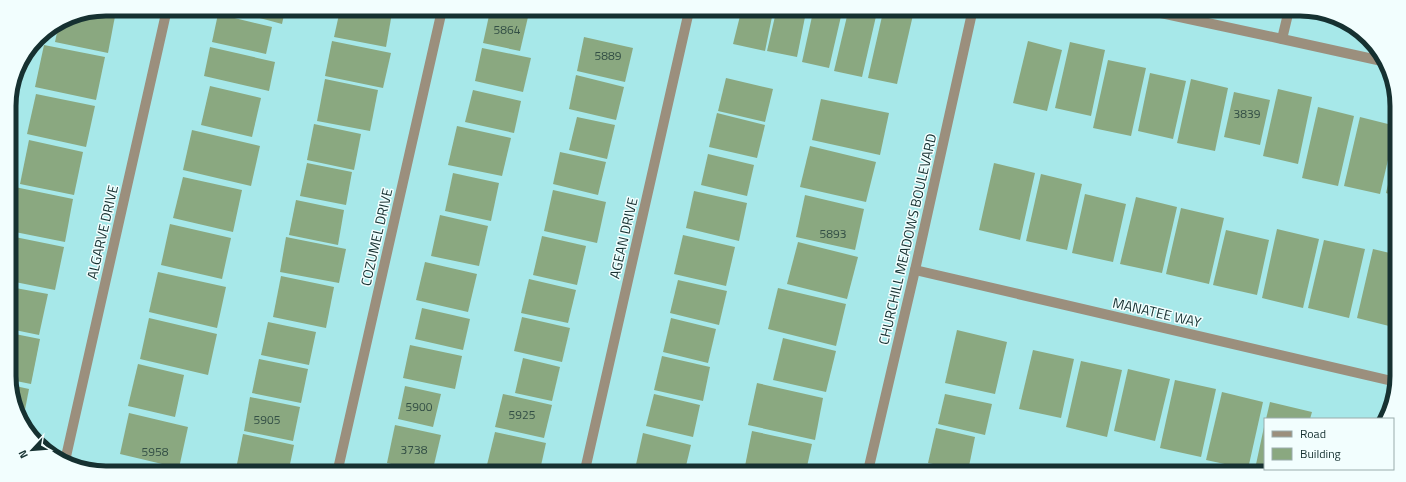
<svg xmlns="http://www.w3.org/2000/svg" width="1406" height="482" font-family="'Titillium Web',sans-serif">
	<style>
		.building { fill: #8aa880 }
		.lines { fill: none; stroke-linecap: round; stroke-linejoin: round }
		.minor { stroke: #9b8f7d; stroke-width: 10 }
		.labels { text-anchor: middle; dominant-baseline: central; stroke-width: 3; stroke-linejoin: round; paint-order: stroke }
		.number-label { font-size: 12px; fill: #334f45 }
		.street-label { font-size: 14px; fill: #163131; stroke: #f2fefe }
		.rim { fill: none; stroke: #163131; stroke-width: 5 }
	</style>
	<rect width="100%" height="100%" fill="#a7e8e9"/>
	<!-- building -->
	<g class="building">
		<path d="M106 9 116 11 108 53 55 42 59 23 69 16Z"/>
		<path d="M230 10H285L282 24Z"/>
		<path d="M340 10H377L392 13 386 47 334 37Z"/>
		<path d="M490 11H500L528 17 520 51 483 43Z"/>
		<path d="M620 11H640L638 17Z"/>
		<path d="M741 12H773L765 51 733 44Z"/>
		<path d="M776 12H806L797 57 767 51Z"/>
		<path d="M813 12H842L829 68 802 62Z"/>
		<path d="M848 12H877L862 77 834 71Z"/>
		<path d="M883 12H899L913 15 897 84 868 78Z"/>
		<path d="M218 14 272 27 266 54 212 42Z"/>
		<path d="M584 37 633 48 625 82 577 71Z"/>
		<path d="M332 41 391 53 383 88 325 76Z"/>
		<path d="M1028 41 1062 50 1047 111 1013 103Z"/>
		<path d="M1070 42 1105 50 1091 116 1055 108Z"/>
		<path d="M44 45 105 57 96 100 35 87Z"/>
		<path d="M210 47 275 62 269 91 204 76Z"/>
		<path d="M482 48 531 58 523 92 475 81Z"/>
		<path d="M1108 60 1146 68 1131 136 1093 128Z"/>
		<path d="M1150 73 1186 81 1173 139 1138 131Z"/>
		<path d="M576 75 624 87 616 120 569 109Z"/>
		<path d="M726 78 773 89 765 122 718 111Z"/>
		<path d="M325 79 378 90 370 131 317 121Z"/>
		<path d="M1191 79 1228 88 1215 151 1177 143Z"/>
		<path d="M210 86 261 98 252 137 201 125Z"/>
		<path d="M1278 89 1312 97 1298 164 1263 156Z"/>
		<path d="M473 90 521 101 514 133 465 122Z"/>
		<path d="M1234 92 1270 100 1260 145 1224 137Z"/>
		<path d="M36 94 95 106 86 147 27 134Z"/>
		<path d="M821 99 889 113 880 155 812 140Z"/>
		<path d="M1318 107 1354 116 1338 186 1302 178Z"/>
		<path d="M717 113 765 125 757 158 709 147Z"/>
		<path d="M577 117 615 125 607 159 569 150Z"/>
		<path d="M1360 117 1396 126 1380 194 1344 186Z"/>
		<path d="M314 124 361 134 354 170 307 160Z"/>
		<path d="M457 126 511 138 502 176 448 165Z"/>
		<path d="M192 130 260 146 251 186 183 170Z"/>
		<path d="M29 140 83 152 74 195 20 184Z"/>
		<path d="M810 146 876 162 866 202 800 187Z"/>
		<path d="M560 152 606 162 598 195 553 184Z"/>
		<path d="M708 154 754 165 747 196 701 185Z"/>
		<path d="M1395 154V196L1386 193Z"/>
		<path d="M307 163 352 172 346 205 300 196Z"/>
		<path d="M994 163 1035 173 1020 240 979 230Z"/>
		<path d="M453 173 499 183 491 221 445 211Z"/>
		<path d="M1041 174 1082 184 1067 250 1026 241Z"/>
		<path d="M183 177 242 190 233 232 173 218Z"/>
		<path d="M10 186 73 199 65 242 10 231Z"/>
		<path d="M553 190 606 202 597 243 544 231Z"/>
		<path d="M694 191 747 203 739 241 686 228Z"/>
		<path d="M1085 194 1126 204 1113 262 1072 253Z"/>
		<path d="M805 195 864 209 855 250 796 237Z"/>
		<path d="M1136 197 1177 207 1162 273 1120 264Z"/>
		<path d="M296 200 344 210 338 245 289 235Z"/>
		<path d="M1181 208 1224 218 1209 284 1166 274Z"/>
		<path d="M440 215 488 226 479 266 431 256Z"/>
		<path d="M170 224 231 238 222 279 161 265Z"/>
		<path d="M1277 229 1319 239 1303 308 1262 298Z"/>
		<path d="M1226 230 1269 240 1257 295 1213 285Z"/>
		<path d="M683 235 735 247 726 286 674 274Z"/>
		<path d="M10 236 64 247 55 290 10 281Z"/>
		<path d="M542 236 586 246 577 285 533 275Z"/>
		<path d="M286 237 346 249 339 283 280 272Z"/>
		<path d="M1324 240 1365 249 1349 318 1308 308Z"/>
		<path d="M798 242 858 257 847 299 787 284Z"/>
		<path d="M1373 249 1394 254 1393 327 1357 318Z"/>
		<path d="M425 262 477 274 468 312 416 300Z"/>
		<path d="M158 272 226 287 217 328 149 312Z"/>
		<path d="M281 276 334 287 326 328 273 317Z"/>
		<path d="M529 279 576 290 568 323 521 313Z"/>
		<path d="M678 280 727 291 719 325 670 313Z"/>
		<path d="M10 287 48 294 39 335 10 329Z"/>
		<path d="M778 288 846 304 836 346 768 329Z"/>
		<path d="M422 308 470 319 463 350 415 339Z"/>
		<path d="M522 317 570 328 562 362 514 351Z"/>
		<path d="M149 318 217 334 208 375 140 359Z"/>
		<path d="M671 318 716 329 708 363 663 352Z"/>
		<path d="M268 322 316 332 309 365 261 355Z"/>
		<path d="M957 330 1007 342 995 394 945 383Z"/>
		<path d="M10 333 40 339 31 384 11 380Z"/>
		<path d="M783 338 836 351 826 392 773 380Z"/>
		<path d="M410 345 462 356 455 389 403 378Z"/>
		<path d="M1033 350 1074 359 1061 418 1019 409Z"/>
		<path d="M662 356 710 367 703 401 654 390Z"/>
		<path d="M523 358 560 367 552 401 515 393Z"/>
		<path d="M259 359 308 369 301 403 252 393Z"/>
		<path d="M1081 361 1122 370 1107 437 1066 427Z"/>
		<path d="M138 364 184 375 175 417 128 406Z"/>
		<path d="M1128 369 1170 379 1155 441 1114 431Z"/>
		<path d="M1175 380 1216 389 1201 457 1160 448Z"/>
		<path d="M757 383 823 398 815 440 748 425Z"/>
		<path d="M11 385 29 389 23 420 11 395Z"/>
		<path d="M405 386 441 394 433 427 398 419Z"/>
		<path d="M1222 392 1263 402 1248 469 1206 460Z"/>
		<path d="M503 394 552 405 544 438 495 427Z"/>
		<path d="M654 394 700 405 693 437 646 426Z"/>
		<path d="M945 394 992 404 985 435 938 424Z"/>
		<path d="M250 397 300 407 293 441 244 431Z"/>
		<path d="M1270 402 1312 412 1310 419H1266Z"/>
		<path d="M129 413 188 427 179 468 120 454Z"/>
		<path d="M395 425 441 435 433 469H413L387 463Z"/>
		<path d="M1264 427 1265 469H1299L1298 473H1269L1255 469Z"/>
		<path d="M936 428 975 437 968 471 928 463Z"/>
		<path d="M752 431 812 444 806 471H744Z"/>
		<path d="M495 432 546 443 540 470 486 469Z"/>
		<path d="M643 433 691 445 685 470 635 469Z"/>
		<path d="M243 434 294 445 289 469H236Z"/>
	</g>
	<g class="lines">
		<!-- minor -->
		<g class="minor">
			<path d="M1161 13 1282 39 1382 61"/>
			<path d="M1282 39 1288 14"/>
			<path d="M915 270 1392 381"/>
			<path d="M65 461 167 9"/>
			<path d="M338 469 442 10"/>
			<path d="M585 470 689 11"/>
			<path d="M868 471 915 270 972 13"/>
		</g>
	</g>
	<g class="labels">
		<!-- number labels -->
		<g class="number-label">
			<text x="507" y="29">5864</text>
			<text x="608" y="55">5889</text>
			<text x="1247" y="113">3839</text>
			<text x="833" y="233">5893</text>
			<text x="419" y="406">5900</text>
			<text x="522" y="414">5925</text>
			<text x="267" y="419">5905</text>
			<text x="414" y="449">3738</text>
			<text x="155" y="451">5958</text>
		</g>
		<!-- street labels -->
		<g class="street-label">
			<text transform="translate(102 232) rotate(-77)">ALGARVE DRIVE</text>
			<text transform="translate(376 237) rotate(-77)">COZUMEL DRIVE</text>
			<text transform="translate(623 238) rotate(-77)">AGEAN DRIVE</text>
			<text transform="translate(907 239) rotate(-77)">CHURCHILL MEADOWS BOULEVARD</text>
			<text transform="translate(1157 312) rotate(13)">MANATEE WAY</text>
		</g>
	</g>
	<!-- crop -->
	<path d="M0 0H1406V482H0ZM106 16H1300A90 90 0 0 1 1390 106V376A90 90 0 0 1 1300 466H106A90 90 0 0 1 16 376V106A90 90 0 0 1 106 16Z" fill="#f2fefe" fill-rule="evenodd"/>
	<path class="rim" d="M106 16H1300A90 90 0 0 1 1390 106V376A90 90 0 0 1 1300 466H106A90 90 0 0 1 16 376V106A90 90 0 0 1 106 16Z"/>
	<!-- legend -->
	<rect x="1264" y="418" width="130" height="52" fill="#f2fefe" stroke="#9aacac"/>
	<rect x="1272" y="431" width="20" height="6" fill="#9b8f7d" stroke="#9aacac"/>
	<text x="1300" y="438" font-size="12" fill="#163131">Road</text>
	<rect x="1272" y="448" width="20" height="12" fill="#8aa880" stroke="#9aacac"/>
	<text x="1300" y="458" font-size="12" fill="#163131">Building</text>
	<!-- north arrow -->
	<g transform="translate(32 450) rotate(244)" stroke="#f2fefe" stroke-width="3" paint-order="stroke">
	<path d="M0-3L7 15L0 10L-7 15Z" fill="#163131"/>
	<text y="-6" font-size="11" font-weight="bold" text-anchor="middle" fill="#163131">N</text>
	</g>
</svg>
